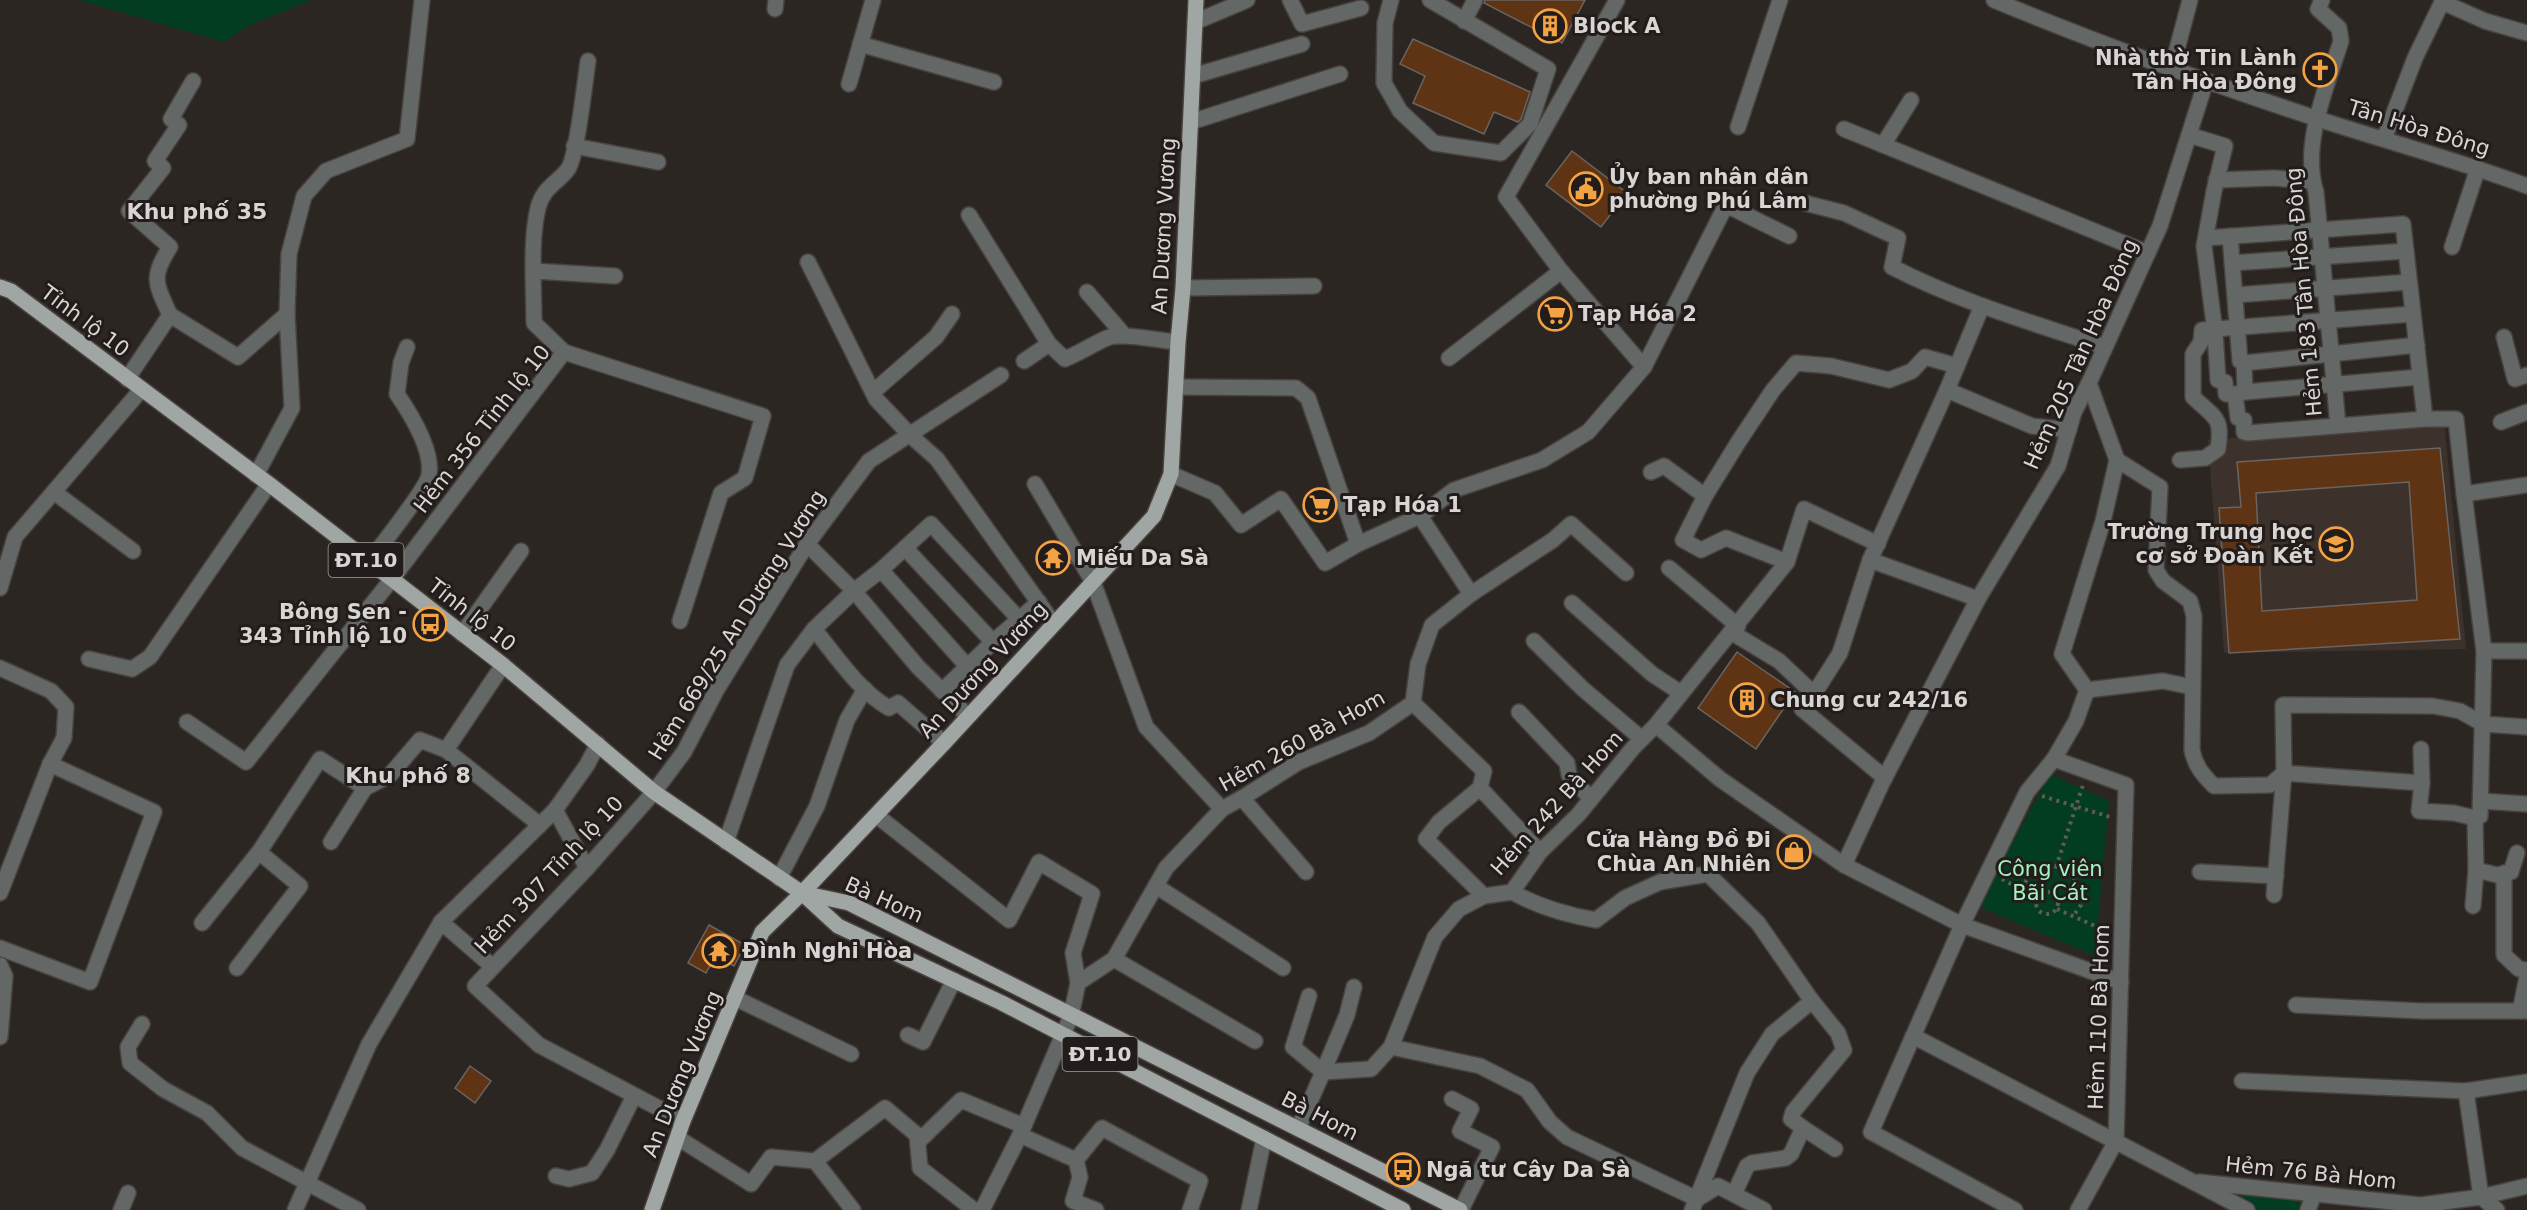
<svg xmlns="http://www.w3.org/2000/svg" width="2527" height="1210" font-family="'DejaVu Sans',sans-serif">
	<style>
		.built { fill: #3c312b }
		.green { fill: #023d21 }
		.building { fill: #5f3415; stroke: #6a6460; stroke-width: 1.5; fill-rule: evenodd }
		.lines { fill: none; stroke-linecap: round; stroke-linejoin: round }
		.minor-casing { stroke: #48423f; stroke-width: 18 }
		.major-casing { stroke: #48423f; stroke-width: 18 }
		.path { stroke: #605b58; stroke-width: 4; stroke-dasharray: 3 4.5; stroke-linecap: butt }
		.minor { stroke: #636766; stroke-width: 15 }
		.major { stroke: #9fa6a4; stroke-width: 15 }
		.labels { text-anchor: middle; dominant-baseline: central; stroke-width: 6; stroke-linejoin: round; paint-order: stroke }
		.shield { fill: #221d1a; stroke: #a29e9c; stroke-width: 1.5 }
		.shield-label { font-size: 20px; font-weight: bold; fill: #d9d5d3 }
		.poi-label { font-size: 21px; font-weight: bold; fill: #d9d5d3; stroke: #221d1a; text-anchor: start }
		.street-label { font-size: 21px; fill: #d9d5d3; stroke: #221d1a }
		.park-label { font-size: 21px; fill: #a2f2c0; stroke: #221d1a }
		.neighbourhood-label { font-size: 22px; font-weight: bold; fill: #d9d5d3; stroke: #221d1a }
	</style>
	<rect width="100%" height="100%" fill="#2c2623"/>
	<!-- built -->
	<path class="built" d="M2444 420 2466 649 2224 653 2208 440Z"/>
	<!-- green -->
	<g class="green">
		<path d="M79 0H311L250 25 224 42Z"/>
		<path d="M2050 774 2109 801 2095 956 1978 906Z"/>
		<path d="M2217 1191 2302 1198 2298 1210H2257Z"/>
	</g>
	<!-- building -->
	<g class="building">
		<path d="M1485 0H1585L1562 43 1484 3Z"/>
		<path d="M1413 39 1530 92 1521 119 1518 122 1494 112 1484 134 1413 103 1425 76 1400 64Z"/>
		<path d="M1572 151 1627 193 1601 227 1546 185Z"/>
		<path d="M2440 448 2460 639 2229 653 2219 508 2241 507 2237 462ZM2409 482 2417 600 2262 611 2256 493Z"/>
		<path d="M1061 546 1071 563 1055 567 1052 547Z"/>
		<path d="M1737 652 1795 692 1756 749 1698 708Z"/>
		<path d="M709 925 745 945 734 966 715 956 706 973 688 963Z"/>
		<path d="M470 1066 491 1081 475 1103 455 1088Z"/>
	</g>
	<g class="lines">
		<!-- minor casing -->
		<g class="minor-casing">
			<g id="minor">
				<path d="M1290 0 1302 24 1361 8"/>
				<path d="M1391 0 1385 23 1384 83 1400 111 1434 143 1501 153 1530 124 1548 69 1430 0"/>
				<path d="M1617 0 1506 197 1561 271 1644 367"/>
				<path d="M1994 0C2099 44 2206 82 2315 118 2385 141 2457 160 2527 186"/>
				<path d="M2322 0 2318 9 2339 28 2341 41C2327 86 2301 145 2316 192L2338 425"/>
				<path d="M2442 2 2485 21 2527 33"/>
				<path d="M775 9 776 0"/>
				<path d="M1464 21 1475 0"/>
				<path d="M1195 22 1247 0"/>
				<path d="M860 44 994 82"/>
				<path d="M2172 68 2190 0"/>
				<path d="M1193 76 1302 44"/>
				<path d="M849 84 873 0"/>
				<path d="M1191 122 1340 74"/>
				<path d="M1738 127 1780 0"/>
				<path d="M1844 129 2148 253"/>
				<path d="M2189 135 2225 146 2214 191 2204 246 2215 332 2218 380 2225 382 2226 394H2235L2238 418 2244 420V428"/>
				<path d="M2384 139 2415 58 2443 0"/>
				<path d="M1883 145 1911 100"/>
				<path d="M574 146 658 162"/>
				<path d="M2216 180 2274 178 2312 181"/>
				<path d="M1805 203 1844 213 1898 238 1892 267C1960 302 2033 323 2105 347"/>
				<path d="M969 215 1049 344 1065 359C1080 353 1093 344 1107 338 1121 332 1161 341 1178 342"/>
				<path d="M2230 236 2240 361 2244 363 2245 392 2236 394"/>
				<path d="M2206 238 2403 224 2425 419"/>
				<path d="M2452 247 2478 168"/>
				<path d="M808 262 876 399 911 436 937 459 1054 624"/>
				<path d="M2232 263 2406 251"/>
				<path d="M534 271 615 276"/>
				<path d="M1183 288 1314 286"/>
				<path d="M1087 292 1124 335"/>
				<path d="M2235 295 2409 282"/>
				<path d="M170 315C156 284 150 278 170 247L129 211 163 168 155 161 179 125 171 119 193 81"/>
				<path d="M2504 337 2515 379 2527 375"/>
				<path d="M564 352 534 323C534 288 530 241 538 208 543 187 558 183 568 169 577 157 585 80 588 61"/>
				<path d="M1449 358 1561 271"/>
				<path d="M1024 361 1049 344"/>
				<path d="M2244 363 2417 345"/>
				<path d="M127 379 170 315 238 357 287 314"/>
				<path d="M1177 387 1296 388 1308 398 1358 544"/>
				<path d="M1947 390 2032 426 2069 430"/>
				<path d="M873 392 936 337 952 314"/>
				<path d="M2245 392 2420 377"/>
				<path d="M2501 422 2527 412"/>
				<path d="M2244 428V432L2248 433 2425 419H2456L2464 494"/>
				<path d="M2117 460 2160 487 2156 570 2163 581 2190 601 2194 616 2192 750C2195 766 2203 775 2214 786L2270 785 2284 773 2422 783"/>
				<path d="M2180 460 2205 458 2218 449C2223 417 2215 418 2193 397V354L2201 342 2202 330 2413 314"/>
				<path d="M1651 472 1664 466 1705 496"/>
				<path d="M1171 474 1215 493 1241 525 1281 499 1325 563 1358 544 1420 516 1454 490 1542 460 1588 432 1644 367 1726 205 1789 236"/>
				<path d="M256 475 292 408 287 314 289 254 304 196 326 171 407 139 422 0"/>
				<path d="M1035 484 1093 582 1146 727 1222 809"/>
				<path d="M54 492 133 551"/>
				<path d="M1420 516 1471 594"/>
				<path d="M807 544 854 591 918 667 968 716"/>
				<path d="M905 548 993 642"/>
				<path d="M1870 560 1978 599"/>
				<path d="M369 562C380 547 427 488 429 475 433 450 410 413 397 394L401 363 407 347"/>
				<path d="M1787 562 1726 538 1701 550 1683 540 1705 496 1739 441 1773 390 1796 363 1831 366 1889 380 1912 371 1925 357 1957 366"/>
				<path d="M1669 568 1738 626"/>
				<path d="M881 570 967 666"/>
				<path d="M0 588 15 537 141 390"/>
				<path d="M1572 603 1652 674 1681 693"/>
				<path d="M814 629C837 657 858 690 889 708L898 703 944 743"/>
				<path d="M1731 632 1779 661 1814 694 1840 653 1870 560 1947 390 1982 306"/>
				<path d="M462 634 521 551"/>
				<path d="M1534 641 1583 689 1642 739"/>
				<path d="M2484 651H2527"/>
				<path d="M89 659 132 669 150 657 269 484"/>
				<path d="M0 668 51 691 66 707 64 738 50 764 0 893"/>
				<path d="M2087 690 2062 654 2103 521 2117 460 2089 383"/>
				<path d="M2087 690 2163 681 2192 687"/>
				<path d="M942 691 993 642 1039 602"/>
				<path d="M1814 694 1802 709 1885 778"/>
				<path d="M1413 703 1484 771 1480 788 1439 822 1426 839 1484 896"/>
				<path d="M1519 712 1567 763 1569 775 1591 799"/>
				<path d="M187 722 246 762 392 579 564 352 763 416 745 478 721 493 680 621"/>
				<path d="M1656 725 1720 779 1844 865 1962 925 2121 982"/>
				<path d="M2421 749 2422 783 2419 811 2454 813 2475 818 2476 870 2473 906"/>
				<path d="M446 750 540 825"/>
				<path d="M2054 759 2126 785 2116 1141 2078 1210"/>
				<path d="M1480 788 1540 852"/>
				<path d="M1242 798 1306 872"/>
				<path d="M2481 801 2527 804"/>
				<path d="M555 810 587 868"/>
				<path d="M876 815 1009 920 1039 862 1092 894 1073 953 1078 983"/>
				<path d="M2475 818 2480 816 2484 651 2464 494 2527 485"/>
				<path d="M331 842 365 788"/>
				<path d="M726 842 787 665 814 629 854 591 881 570 931 524 1019 619"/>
				<path d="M1844 865 1883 781 1978 599 2058 466 2074 412 2089 383 2160 226 2206 81"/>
				<path d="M2476 870 2497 875 2511 872 2517 853"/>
				<path d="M2200 872 2276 876"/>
				<path d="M2504 873V955L2519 969 2527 970"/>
				<path d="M779 878 817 806 847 720 865 689"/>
				<path d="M1156 886 1283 968"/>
				<path d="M1512 892C1539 907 1566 915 1596 920L1625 898 1660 882 1708 874 1758 923 1812 1001 1772 1034 1747 1073 1692 1210"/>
				<path d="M2274 895 2284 773 2283 705 2433 706 2460 711 2483 724 2527 727"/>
				<path d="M441 922 493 967"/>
				<path d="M202 923 259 852 320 759 365 788 390 775 420 740 446 750 503 665"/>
				<path d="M0 948 90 982 154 812 50 764"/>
				<path d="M1114 959 1255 1041"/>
				<path d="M0 965 5 976 0 1037"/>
				<path d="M237 968 300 886 259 852"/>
				<path d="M1309 996 1293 1047 1323 1072 1347 1015 1354 987"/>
				<path d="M735 998 851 1054"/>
				<path d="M2296 1005 2422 1011H2527"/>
				<path d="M2520 1011 2527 977"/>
				<path d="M142 1024 128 1047 130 1063 163 1089 207 1113 242 1148 358 1210"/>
				<path d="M908 1035 923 1042 954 980"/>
				<path d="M1913 1036 2247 1210"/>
				<path d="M1391 1047 1480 1066 1527 1090 1550 1122 1567 1137 1697 1199 1718 1186 1764 1210"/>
				<path d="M2242 1081 2466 1091 2527 1082"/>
				<path d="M2466 1091 2481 1197 2497 1210"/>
				<path d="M1452 1099 1471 1109 1460 1131 1492 1147 1461 1210"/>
				<path d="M683 1121 539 1045 475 986 587 868 654 792 684 752 717 689 807 544 869 461 1001 375"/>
				<path d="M1803 1128 1791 1119 1793 1112 1844 1050 1838 1033 1812 1001"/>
				<path d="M1298 1129 1323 1072 1371 1069 1391 1047 1435 937 1459 909 1484 896 1512 892 1540 852 1578 815 1633 748 1656 725 1787 562 1804 509 1878 544"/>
				<path d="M1020 1135 1076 1160 1080 1177 1073 1201 1096 1210"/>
				<path d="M678 1138 751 1184 771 1157 815 1161"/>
				<path d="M918 1142 961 1100 1024 1126"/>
				<path d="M1076 1160 1102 1128 1200 1181 1190 1210"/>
				<path d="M815 1161 885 1108 917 1135 920 1168 974 1210"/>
				<path d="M815 1161 853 1210"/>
				<path d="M556 1176 569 1179 592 1173 607 1150 634 1096"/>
				<path d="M2199 1182 2421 1205 2423 1210"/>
				<path d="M1734 1194 1747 1166 1752 1163 1786 1158 1791 1154 1803 1128 1835 1149"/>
				<path d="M2421 1205 2481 1197 2527 1186"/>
				<path d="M121 1210 128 1193"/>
				<path d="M295 1210 369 1044 441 922 555 810 587 765 598 744"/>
				<path d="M982 1210 1020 1135 1071 1016 1078 983 1114 959 1166 868 1222 809 1242 798 1299 762 1369 733 1413 703 1418 664 1432 625 1471 594 1553 540 1571 524 1626 573"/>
				<path d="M1249 1210 1264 1138"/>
				<path d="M2015 1210 1871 1132 1962 925 2027 792 2054 759 2076 721 2087 690"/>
				<path d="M2308 1210 2314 1194"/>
			</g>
		</g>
		<!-- major casing -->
		<g class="major-casing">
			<g id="major">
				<path d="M0 287 11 291 269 484 503 665 654 792 802 893 838 926 1002 1003 1403 1210"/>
				<path d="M802 893 849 903 1460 1210"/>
				<path d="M652 1210 683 1121 762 932 802 893 944 743 1154 516 1171 474 1178 342 1183 288 1196 0"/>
			</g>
		</g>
		<!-- path -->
		<g class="path">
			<path d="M2042 796 2110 817"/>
			<path d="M2056 867 2083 785"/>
			<path d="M2002 879 2036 898"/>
			<path d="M2021 889 2033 870 2052 865 2069 873 2082 888 2081 905 2073 916"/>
			<circle cx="2047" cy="903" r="11"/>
			<path d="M2057 909 2095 926"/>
		</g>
		<!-- minor -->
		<use href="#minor" class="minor"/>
		<!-- major -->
		<use href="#major" class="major"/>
	</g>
	<!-- icons -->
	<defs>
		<g id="building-ring" transform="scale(1.725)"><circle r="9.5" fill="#221d1a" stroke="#f4a344" stroke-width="1.5"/><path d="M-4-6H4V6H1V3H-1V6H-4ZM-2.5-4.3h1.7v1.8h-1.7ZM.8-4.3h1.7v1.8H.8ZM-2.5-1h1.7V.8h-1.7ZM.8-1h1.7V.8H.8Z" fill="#f4a344"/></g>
		<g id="church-ring" transform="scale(1.725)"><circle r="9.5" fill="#221d1a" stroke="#f4a344" stroke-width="1.5"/><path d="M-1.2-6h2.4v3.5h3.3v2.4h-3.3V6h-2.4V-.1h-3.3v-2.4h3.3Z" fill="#f4a344"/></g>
		<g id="civic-ring" transform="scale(1.725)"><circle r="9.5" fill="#221d1a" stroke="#f4a344" stroke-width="1.5"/><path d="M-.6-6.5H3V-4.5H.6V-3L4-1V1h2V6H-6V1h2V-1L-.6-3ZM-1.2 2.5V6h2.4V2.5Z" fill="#f4a344"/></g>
		<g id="supermarket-ring" transform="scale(1.725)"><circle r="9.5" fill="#221d1a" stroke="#f4a344" stroke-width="1.5"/><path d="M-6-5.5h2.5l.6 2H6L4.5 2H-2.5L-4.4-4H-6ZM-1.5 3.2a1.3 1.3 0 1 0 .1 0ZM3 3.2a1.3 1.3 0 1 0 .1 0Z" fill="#f4a344"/></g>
		<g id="school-ring" transform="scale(1.725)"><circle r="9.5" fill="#221d1a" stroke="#f4a344" stroke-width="1.5"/><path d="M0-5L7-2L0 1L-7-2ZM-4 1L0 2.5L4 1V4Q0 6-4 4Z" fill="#f4a344"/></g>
		<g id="temple-ring" transform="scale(1.725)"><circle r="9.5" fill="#221d1a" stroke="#f4a344" stroke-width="1.5"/><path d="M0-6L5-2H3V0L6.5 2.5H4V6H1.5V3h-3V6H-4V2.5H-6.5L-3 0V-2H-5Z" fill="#f4a344"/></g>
		<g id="bus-ring" transform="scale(1.725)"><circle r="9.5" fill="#221d1a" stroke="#f4a344" stroke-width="1.5"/><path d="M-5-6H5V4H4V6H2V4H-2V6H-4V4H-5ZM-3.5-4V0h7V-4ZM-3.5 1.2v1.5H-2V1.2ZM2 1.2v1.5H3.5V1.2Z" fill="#f4a344"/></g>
		<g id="shop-ring" transform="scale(1.725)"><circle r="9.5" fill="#221d1a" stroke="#f4a344" stroke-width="1.5"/><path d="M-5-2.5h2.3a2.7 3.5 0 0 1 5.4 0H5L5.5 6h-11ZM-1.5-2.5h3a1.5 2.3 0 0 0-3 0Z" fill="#f4a344"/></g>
	</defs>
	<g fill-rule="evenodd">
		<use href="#building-ring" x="1550" y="26"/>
		<use href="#church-ring" x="2320" y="70"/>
		<use href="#civic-ring" x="1586" y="189"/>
		<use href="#supermarket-ring" x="1555" y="314"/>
		<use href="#supermarket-ring" x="1320" y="505"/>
		<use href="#school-ring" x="2336" y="544"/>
		<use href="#temple-ring" x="1053" y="558"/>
		<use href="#bus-ring" x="430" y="624"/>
		<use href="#building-ring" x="1747" y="700"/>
		<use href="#shop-ring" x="1794" y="852"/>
		<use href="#temple-ring" x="719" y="951"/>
		<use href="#bus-ring" x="1403" y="1170"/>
	</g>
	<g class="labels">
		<!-- shield labels -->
		<g class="shield">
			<rect x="328.5" y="543" width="75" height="34" rx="4.5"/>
			<rect x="1062.5" y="1037" width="75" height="34" rx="4.5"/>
		</g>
		<g class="shield-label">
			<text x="366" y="560">ĐT.10</text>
			<text x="1100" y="1054">ĐT.10</text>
		</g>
		<!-- poi labels -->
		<g class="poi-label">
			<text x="1573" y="26">Block A</text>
			<text x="2297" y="58" text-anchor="end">Nhà thờ Tin Lành<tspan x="2297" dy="24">Tân Hòa Đông</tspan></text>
			<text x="1609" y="177">Ủy ban nhân dân<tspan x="1609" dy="24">phường Phú Lâm</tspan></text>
			<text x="1578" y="314">Tạp Hóa 2</text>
			<text x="1343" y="505">Tạp Hóa 1</text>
			<text x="2313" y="532" text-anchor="end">Trường Trung học<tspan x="2313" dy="24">cơ sở Đoàn Kết</tspan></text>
			<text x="1076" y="558">Miếu Da Sà</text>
			<text x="407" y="612" text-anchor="end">Bông Sen -<tspan x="407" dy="24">343 Tỉnh lộ 10</tspan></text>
			<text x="1770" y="700">Chung cư 242/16</text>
			<text x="1771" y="840" text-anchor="end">Cửa Hàng Đồ Đi<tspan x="1771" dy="24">Chùa An Nhiên</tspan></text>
			<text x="742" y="951">Đình Nghi Hòa</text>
			<text x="1426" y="1170">Ngã tư Cây Da Sà</text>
		</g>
		<!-- street labels -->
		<g class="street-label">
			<text transform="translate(2419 128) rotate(17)">Tân Hòa Đông</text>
			<text transform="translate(1164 226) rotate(-87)">An Dương Vương</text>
			<text transform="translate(2304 292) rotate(-95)">Hẻm 183 Tân Hòa Đông</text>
			<text transform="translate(85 321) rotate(37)">Tỉnh lộ 10</text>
			<text transform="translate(2081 354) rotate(-66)">Hẻm 205 Tân Hòa Đông</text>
			<text transform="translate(482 429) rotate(-52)">Hẻm 356 Tỉnh lộ 10</text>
			<text transform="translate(472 615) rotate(38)">Tỉnh lộ 10</text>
			<text transform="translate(737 625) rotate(-58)">Hẻm 669/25 An Dương Vương</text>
			<text transform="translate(983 670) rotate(-47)">An Dương Vương</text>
			<text transform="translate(1302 741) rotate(-29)">Hẻm 260 Bà Hom</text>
			<text transform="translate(1557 803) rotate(-48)">Hẻm 242 Bà Hom</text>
			<text transform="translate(549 875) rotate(-47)">Hẻm 307 Tỉnh lộ 10</text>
			<text transform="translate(884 900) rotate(24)">Bà Hom</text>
			<text transform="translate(2099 1017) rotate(-88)">Hẻm 110 Bà Hom</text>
			<text transform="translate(682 1074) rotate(-68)">An Dương Vương</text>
			<text transform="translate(1320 1116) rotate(27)">Bà Hom</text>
			<text transform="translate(2311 1173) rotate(6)">Hẻm 76 Bà Hom</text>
		</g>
		<!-- park labels -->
		<g class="park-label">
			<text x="2050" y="869">Công viên<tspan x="2050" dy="24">Bãi Cát</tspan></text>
		</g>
		<!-- neighbourhood labels -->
		<g class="neighbourhood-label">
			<text x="197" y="211">Khu phố 35</text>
			<text x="408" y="775">Khu phố 8</text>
		</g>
	</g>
</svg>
